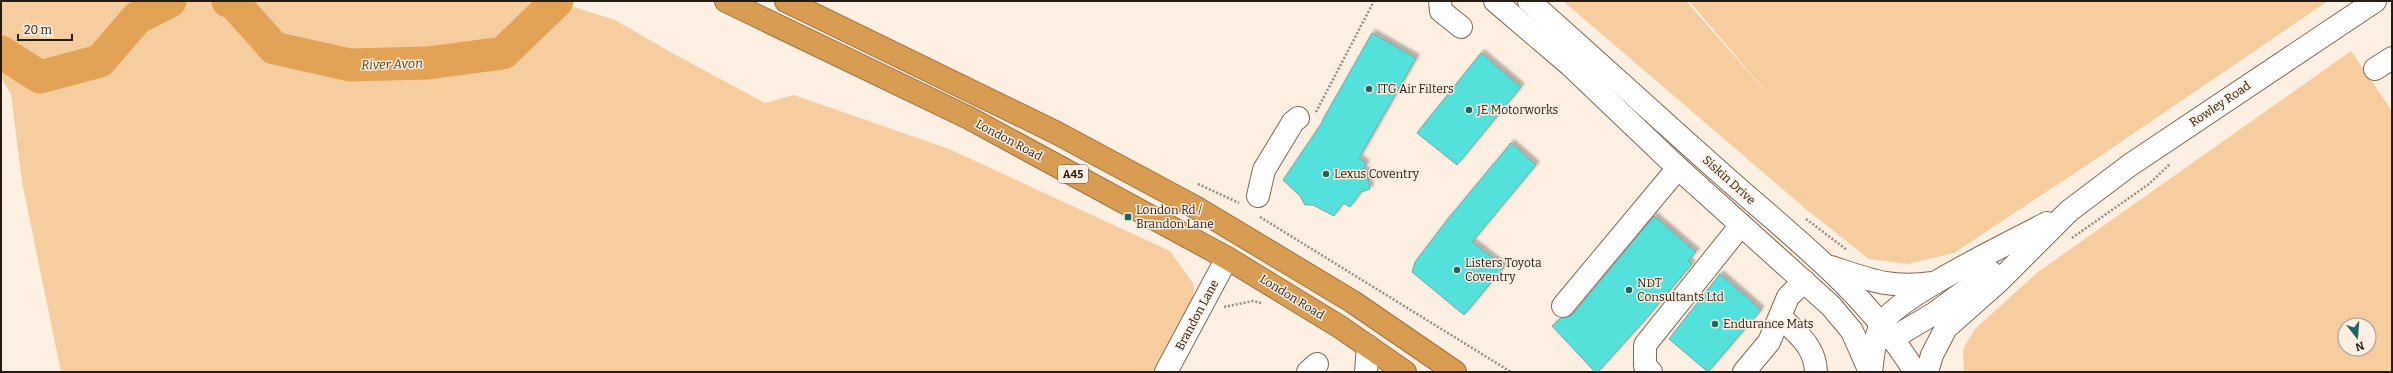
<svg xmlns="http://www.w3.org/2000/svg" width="2393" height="373" font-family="Bitter,serif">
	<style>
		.green { fill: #f5cd9f; fill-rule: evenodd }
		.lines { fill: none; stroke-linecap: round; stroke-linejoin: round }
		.river { stroke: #e2a356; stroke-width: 33 }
		.building { fill: #55e1db; stroke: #7ca29f; filter: url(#shadow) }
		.minor-casing { stroke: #7e6a54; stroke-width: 24 }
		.highway-casing { stroke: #9a6f3d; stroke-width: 24 }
		.path { stroke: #968b7f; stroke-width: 2.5; stroke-dasharray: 2 2; stroke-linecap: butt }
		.minor { stroke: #fff; stroke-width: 22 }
		.highway { stroke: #d99c53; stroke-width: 22 }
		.poi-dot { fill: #196663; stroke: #fdefe1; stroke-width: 1.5 }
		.labels { text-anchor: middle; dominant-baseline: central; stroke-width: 3; stroke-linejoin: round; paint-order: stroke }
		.shield { fill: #fdefe1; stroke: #655b51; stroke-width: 1 }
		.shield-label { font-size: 11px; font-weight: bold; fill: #241c13 }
		.poi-label { font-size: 12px; fill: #241c13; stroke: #fdefe1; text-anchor: start }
		.street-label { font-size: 12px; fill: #241c13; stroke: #fdefe1 }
		.water-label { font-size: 13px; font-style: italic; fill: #563c1b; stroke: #fdefe1 }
	</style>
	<defs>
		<filter id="shadow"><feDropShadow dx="3.5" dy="-3.5" stdDeviation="1" flood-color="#0004"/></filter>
	</defs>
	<rect width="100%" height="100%" fill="#fdefe1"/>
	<!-- green -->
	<g class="green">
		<path d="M1 1H555L615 20 674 54 765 103 794 95 949 149 1170 251 1193 283C1200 305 1166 352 1154 372H61L22 182 11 94 1 78Z"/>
		<path d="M1563 1H1686L1781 109 1689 1H2328L2093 161 1954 253 1908 264 1869 259 1807 210Z"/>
		<path d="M2351 51 2392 111V372H1964L1963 349 1975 329 2038 272ZM2345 325H2369V349H2345Z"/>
	</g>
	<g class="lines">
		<!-- river -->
		<g class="river">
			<path d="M228 1 233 2 274 48 350 65 428 63 503 53 557 1"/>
			<path d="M1 52 40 77 100 61 137 18 170 1"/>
		</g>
	</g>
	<!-- building -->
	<g class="building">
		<path d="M1372 33 1416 58 1359 158 1366 164 1363 169 1367 172 1370 189 1361 192 1350 207 1343 203 1334 216 1313 205H1305L1300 196 1283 180 1323 121H1322Z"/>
		<path d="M1481 53 1521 87 1457 165 1417 133Z"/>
		<path d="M1511 143 1536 165 1472 242 1504 267 1464 315 1412 272 1415 262 1447 220Z"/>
		<path d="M1654 216 1696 252 1688 261 1692 264 1644 321 1598 372H1595L1552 326 1561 318 1573 314Z"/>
		<path d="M1720 274 1761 310 1708 372 1669 339Z"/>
	</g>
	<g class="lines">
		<!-- minor casing -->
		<g class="minor-casing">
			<g id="minor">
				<path d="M1440 1 1441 11 1461 27"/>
				<path d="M1495 1 1570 65 1678 168 1831 306 1852 331 1870 372"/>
				<path d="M1529 1C1597 61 1664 123 1732 183 1798 241 1869 296 1915 372"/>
				<path d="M2375 69 2392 58"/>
				<path d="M1258 196 1264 170 1293 122 1298 118"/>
				<path d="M1831 267C1870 280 1891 289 1933 283"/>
				<path d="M1563 306 1678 168"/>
				<path d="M1781 317C1798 335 1815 346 1816 372"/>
				<path d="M1878 337 1893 338 1935 313 1991 272"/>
				<path d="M1166 372 1227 258"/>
				<path d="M1308 372 1317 364"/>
				<path d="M1366 372 1368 346"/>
				<path d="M1651 372 1645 366V345L1741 225"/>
				<path d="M1744 372 1769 342 1788 297 1804 281"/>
				<path d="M1871 372C1873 357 1874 339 1881 325 1895 297 2014 241 2047 223"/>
				<path d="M1927 372 1932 355 1946 328 1999 281 2069 211 2130 165 2375 1"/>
			</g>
		</g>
		<!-- highway casing -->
		<g class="highway-casing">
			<g id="highway">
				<path d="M726 1 969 118 1227 258 1340 327 1405 372"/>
				<path d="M786 1 1055 132 1195 207 1353 302 1455 372"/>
			</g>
		</g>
		<!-- path -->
		<g class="path">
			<path d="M1316 112 1374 1"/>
			<path d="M1198 184 1239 203"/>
			<path d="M1260 217 1511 372"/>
			<path d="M1806 219 1847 250"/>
			<path d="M2072 238 2149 184 2170 164"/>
			<path d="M1224 307 1253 301 1261 303"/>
		</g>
		<!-- minor -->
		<use href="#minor" class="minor"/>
		<!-- highway -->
		<use href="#highway" class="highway"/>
	</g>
	<!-- markers -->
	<g class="poi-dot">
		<circle cx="1369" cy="89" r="4"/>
		<circle cx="1469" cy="110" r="4"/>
		<circle cx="1326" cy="174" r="4"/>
		<rect x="1124" y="213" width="8" height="8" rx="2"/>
		<circle cx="1457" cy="270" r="4"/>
		<circle cx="1629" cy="290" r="4"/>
		<circle cx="1715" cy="324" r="4"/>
	</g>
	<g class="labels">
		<!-- shield labels -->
		<rect class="shield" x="1058" y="165" width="30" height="18" rx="3"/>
		<g class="shield-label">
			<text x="1073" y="174">A45</text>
		</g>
		<!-- poi labels -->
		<g class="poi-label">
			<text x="1377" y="89">ITG Air Filters</text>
			<text x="1477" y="110">JE Motorworks</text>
			<text x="1334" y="174">Lexus Coventry</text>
			<text x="1136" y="210">London Rd /<tspan x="1136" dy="14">Brandon Lane</tspan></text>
			<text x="1465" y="263">Listers Toyota<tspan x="1465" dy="14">Coventry</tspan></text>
			<text x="1637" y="283">NDT<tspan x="1637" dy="14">Consultants Ltd</tspan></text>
			<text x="1723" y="324">Endurance Mats</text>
		</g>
		<!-- street labels -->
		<g class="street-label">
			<text transform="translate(2220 104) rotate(-34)">Rowley Road</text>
			<text transform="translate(1009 140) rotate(28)">London Road</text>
			<text transform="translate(1729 180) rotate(42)">Siskin Drive</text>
			<text transform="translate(1292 297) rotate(32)">London Road</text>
			<text transform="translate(1197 315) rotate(-62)">Brandon Lane</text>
		</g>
		<!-- water labels -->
		<g class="water-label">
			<text transform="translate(392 64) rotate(-2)">River Avon</text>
		</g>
	</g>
	<!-- border -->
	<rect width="2393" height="373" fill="none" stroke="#241c13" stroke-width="4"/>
	<!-- north arrow -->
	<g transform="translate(2357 337) rotate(163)"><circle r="19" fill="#fdefe1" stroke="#a69b8f"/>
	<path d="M0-3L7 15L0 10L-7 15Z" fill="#196663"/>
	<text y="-6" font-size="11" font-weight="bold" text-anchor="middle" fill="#241c13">N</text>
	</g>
	<!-- scale -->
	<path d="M18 34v6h54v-6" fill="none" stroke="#241c13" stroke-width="2"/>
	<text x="24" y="34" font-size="12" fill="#241c13" stroke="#fdefe1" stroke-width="3" paint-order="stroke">20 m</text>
</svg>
